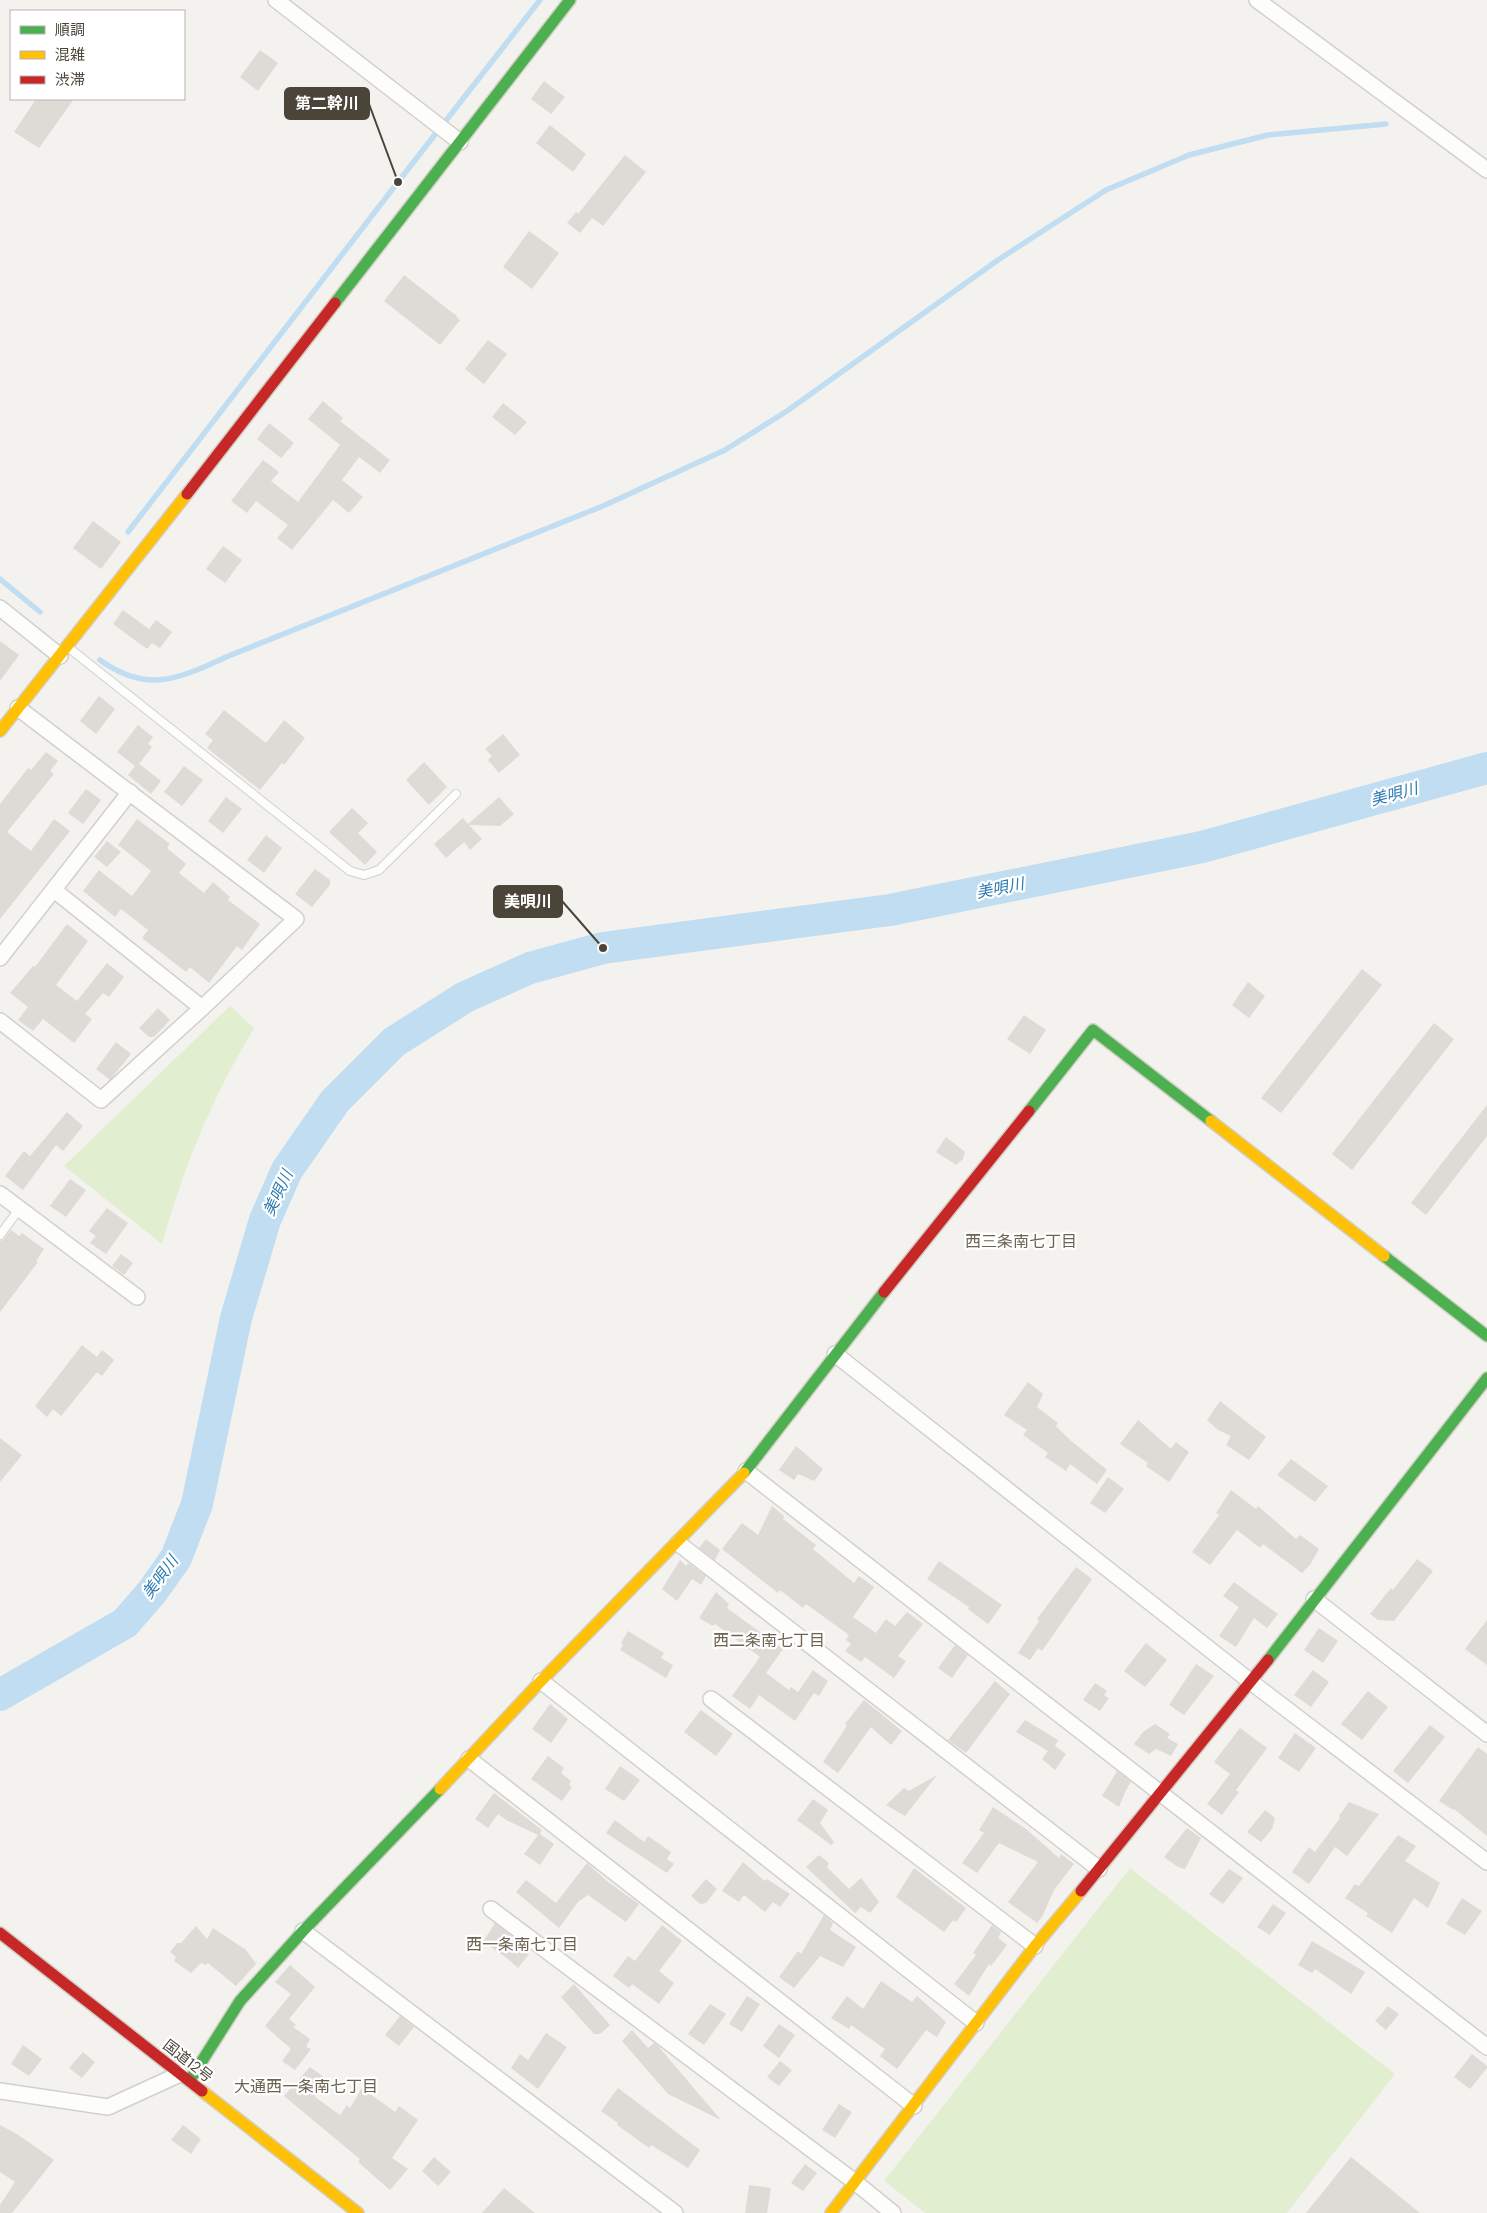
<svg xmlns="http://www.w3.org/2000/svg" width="1487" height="2213" font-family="'DM Sans','Noto Sans JP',sans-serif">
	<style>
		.green { fill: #e1eecf }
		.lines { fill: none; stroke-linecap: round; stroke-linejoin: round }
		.stream { stroke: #c0ddf1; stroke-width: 5.5 }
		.river { stroke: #c0ddf1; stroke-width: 32 }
		.building { fill: #dedbd6 }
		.lane-casing { stroke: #d2d0cb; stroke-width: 10 }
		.street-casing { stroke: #d2d0cb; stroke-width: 18 }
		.fast-casing { stroke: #d3cfc5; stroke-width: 14 }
		.slow-casing { stroke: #d3cfc5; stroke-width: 14 }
		.jam-casing { stroke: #d3cfc5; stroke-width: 14 }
		.lane { stroke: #fdfdfc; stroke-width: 8 }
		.street { stroke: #fdfdfc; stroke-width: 15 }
		.fast { stroke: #4caf50; stroke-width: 11 }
		.slow { stroke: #ffc107; stroke-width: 11 }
		.jam { stroke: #c62828; stroke-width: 11 }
		.labels { text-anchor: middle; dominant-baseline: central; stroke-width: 4.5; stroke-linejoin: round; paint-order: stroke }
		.street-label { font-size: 15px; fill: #4b4439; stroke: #fff }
		.water-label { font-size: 16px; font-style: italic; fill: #2e7ab2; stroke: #fff }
		.neighbourhood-label { font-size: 16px; fill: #6e6250; stroke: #fff }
		.leader { fill: none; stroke: #4b4439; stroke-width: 2 }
		.callout-dot { fill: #4b4439; stroke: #fff; stroke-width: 2 }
		.callout { fill: #4b4439; stroke: #4b4439; stroke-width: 2 }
		.callout-label { font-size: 16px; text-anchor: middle; font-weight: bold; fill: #fff }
	</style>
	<rect width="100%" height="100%" fill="#f4f2ee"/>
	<!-- green -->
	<g class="green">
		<path d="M230 1006 254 1028C211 1100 185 1163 162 1244L64 1166Z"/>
		<path d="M1130 1868 1395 2074 1287 2213H925L884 2181Z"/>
	</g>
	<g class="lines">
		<!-- stream -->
		<g class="stream">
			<path d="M128 532 398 182 540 0"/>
			<path d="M0 579 40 612"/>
			<path d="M100 660C147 694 178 679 226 657L603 506 725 450 787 411 998 260 1106 190 1189 155 1268 135 1386 124"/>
		</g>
		<!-- river -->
		<path class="river" d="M0 1695 125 1623 152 1592 176 1558 197 1504 236 1318 265 1220 287 1170 335 1101 394 1042 465 997 530 968 603 948 890 910 1202 847 1487 768"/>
	</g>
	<!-- building -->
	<g class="building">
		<path d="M260 50 278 63 258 91 240 77Z"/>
		<path d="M544 81 565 97 551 114 531 99Z"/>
		<path d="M36 99H74L39 148 14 132Z"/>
		<path d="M550 125 586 154 573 172 536 143Z"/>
		<path d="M625 155 646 172 603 226 592 218 580 233 567 223 576 212 578 214Z"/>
		<path d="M529 231 559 253 532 289 503 267Z"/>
		<path d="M404 275 458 317 457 318 460 320 440 345 384 301Z"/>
		<path d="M488 340 507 354 484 384 465 369Z"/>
		<path d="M323 401 343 418 340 421 390 460 380 473 359 457 342 480 363 497 349 513 333 500 292 550 277 538 288 525 256 501 247 513 231 501 263 460 279 472 271 481 298 502 340 445 308 419Z"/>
		<path d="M503 403 527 422 515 435 492 417Z"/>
		<path d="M269 423 294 443 281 458 257 439Z"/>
		<path d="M93 521 121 542 101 569 73 548Z"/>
		<path d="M223 546 242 560 225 583 206 569Z"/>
		<path d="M123 610 149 629 156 620 172 632 160 648 152 643 147 649 113 624Z"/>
		<path d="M0 641 19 655 0 681Z"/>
		<path d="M99 696 115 709 96 734 80 721Z"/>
		<path d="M224 710 266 743 284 720 305 738 284 765 282 763 260 790 207 748 213 740 205 734Z"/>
		<path d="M138 725 153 737 148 744 152 747 139 764 161 781 151 794 128 775 135 766 117 752Z"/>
		<path d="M503 734 520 755 499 773 488 760 492 756 485 749Z"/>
		<path d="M46 752 58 761 50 771 54 774 7 832 31 851 54 819 70 831 0 919V804L28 768 31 770Z"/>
		<path d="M424 762 447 787 429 805 406 780Z"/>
		<path d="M184 766 203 780 182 806 164 792Z"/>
		<path d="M86 789 101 800 83 824 68 813Z"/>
		<path d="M226 797 242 809 223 833 208 821Z"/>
		<path d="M499 797 514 814 500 826 469 825 482 839 470 850 464 842 446 858 434 844 463 818 468 824Z"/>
		<path d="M352 808 368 823 358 833 377 852 365 865 329 832Z"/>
		<path d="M137 819 170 844 167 848 186 864 179 873 204 893 213 882 230 897 228 900 260 924 242 950 237 946 209 983 190 967 186 972 142 938 148 930 121 909 115 917 83 891 99 870 132 896 151 871 118 845Z"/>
		<path d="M266 835 282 848 264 873 247 860Z"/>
		<path d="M107 841 121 852 107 867 94 857Z"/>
		<path d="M315 869 330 880V885L312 907 295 894Z"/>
		<path d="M67 924 88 941 56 985 77 1001 107 963 124 977 109 997 103 993 85 1014 92 1019 74 1043 43 1019 33 1031 18 1020 28 1007 10 993 33 966 35 967Z"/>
		<path d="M1362 969 1382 985 1281 1113 1261 1098Z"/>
		<path d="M1248 982 1265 996 1249 1018 1232 1005Z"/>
		<path d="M158 1008 170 1020 154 1037H149L139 1028Z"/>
		<path d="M1024 1015 1046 1030 1030 1054 1007 1039Z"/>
		<path d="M1434 1023 1454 1039 1352 1170 1332 1154Z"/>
		<path d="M116 1042 131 1054 110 1080 96 1069Z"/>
		<path d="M1487 1105V1136L1426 1215 1411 1203Z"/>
		<path d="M67 1112 83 1126 63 1151 56 1145 23 1190 5 1176 24 1151 30 1156Z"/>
		<path d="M946 1137 965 1152 963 1159 956 1165 936 1152Z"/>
		<path d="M70 1179 86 1190 66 1217 50 1206Z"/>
		<path d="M107 1208 128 1223 106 1254 90 1243 96 1236 89 1231Z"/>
		<path d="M11 1230 19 1236 22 1233 44 1249 36 1261 38 1262 0 1312V1241L4 1239Z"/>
		<path d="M121 1254 133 1263 124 1275 112 1266Z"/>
		<path d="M82 1345 97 1357 102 1350 114 1360 102 1376 97 1372 61 1416 53 1409 47 1417 35 1406Z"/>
		<path d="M1028 1382 1043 1394 1037 1407 1058 1423 1056 1426 1070 1440 1107 1470 1097 1484 1070 1464 1066 1471 1045 1457 1048 1453 1023 1435 1027 1430 1004 1415Z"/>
		<path d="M1220 1401 1266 1437 1249 1460 1226 1445 1231 1436 1218 1430 1207 1420Z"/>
		<path d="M1138 1420 1171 1449 1176 1442 1189 1452 1169 1482 1146 1466 1148 1463 1120 1444Z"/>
		<path d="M0 1438 22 1455 0 1482Z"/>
		<path d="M796 1446 823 1469 814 1481 798 1474 794 1480 779 1470Z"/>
		<path d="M1291 1459 1328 1486 1315 1502 1277 1475Z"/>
		<path d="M1108 1477 1124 1489 1105 1513 1090 1503Z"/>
		<path d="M1231 1490 1256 1509 1258 1506 1296 1539 1300 1535 1319 1549 1310 1565 1302 1573 1263 1544 1260 1548 1237 1530 1210 1565 1192 1552 1219 1515 1216 1513Z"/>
		<path d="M772 1506 784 1516 783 1519 816 1545 813 1549 854 1583 859 1576 874 1587 853 1617 876 1633 886 1619 895 1626 907 1612 923 1624 898 1656 906 1661 894 1678 865 1657 861 1662 845 1651 851 1644 846 1640 849 1635 806 1604 803 1608 780 1590 778 1593 722 1549 742 1523 758 1535Z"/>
		<path d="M706 1539 720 1550 715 1560 699 1548Z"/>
		<path d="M1417 1559 1433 1571 1394 1621 1378 1620 1370 1614 1391 1588 1393 1590Z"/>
		<path d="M680 1560 686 1566 688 1563 706 1576 701 1585 692 1579 677 1601 662 1589Z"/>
		<path d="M939 1561 1002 1605 988 1624 968 1609 969 1607 927 1579Z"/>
		<path d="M1076 1567 1092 1579 1042 1651 1038 1648 1030 1660 1018 1653 1039 1621 1037 1619Z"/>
		<path d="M1234 1582 1278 1614 1267 1628 1254 1618 1236 1647 1219 1636 1239 1607 1223 1596Z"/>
		<path d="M716 1592 729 1604 727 1608 783 1649 766 1673 789 1690 791 1687 798 1692 813 1670 828 1681 819 1696 814 1693 795 1721 759 1695 750 1709 732 1696 760 1657 715 1624 713 1626 699 1618Z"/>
		<path d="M1487 1620V1665L1465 1649Z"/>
		<path d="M1319 1628 1338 1641 1323 1663 1304 1650Z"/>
		<path d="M628 1631 664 1653 661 1658 673 1665 666 1678 620 1650 623 1644 621 1643Z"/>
		<path d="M1146 1643 1167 1660 1145 1687 1124 1671Z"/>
		<path d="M955 1645 968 1655 952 1678 938 1668Z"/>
		<path d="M1196 1664 1214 1676 1184 1715 1169 1705Z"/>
		<path d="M1313 1670 1329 1682 1311 1707 1294 1695Z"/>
		<path d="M995 1681 1010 1694 966 1753 948 1740Z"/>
		<path d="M1095 1683 1107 1691 1104 1695 1109 1698 1100 1711 1083 1700Z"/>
		<path d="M1368 1691 1388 1707 1362 1740 1341 1724Z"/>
		<path d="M864 1700 902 1731 891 1745 871 1727 838 1773 823 1762 847 1726 845 1724Z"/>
		<path d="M550 1704 568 1719 551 1743 532 1729Z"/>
		<path d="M701 1710 733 1734 716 1756 684 1732Z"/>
		<path d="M1025 1720 1058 1740 1055 1746 1066 1754 1055 1770 1042 1759 1048 1751 1016 1732Z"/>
		<path d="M1155 1724 1170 1734 1167 1738 1178 1744 1171 1756 1156 1749 1149 1754 1134 1744 1143 1732Z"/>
		<path d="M1430 1725 1445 1737 1408 1783 1393 1771Z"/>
		<path d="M1240 1728 1267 1748 1236 1790 1239 1792 1222 1815 1207 1804 1230 1774 1214 1762Z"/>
		<path d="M1295 1733 1316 1748 1299 1772 1278 1758Z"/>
		<path d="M1478 1747 1487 1754V1836L1454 1809 1453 1810 1439 1801Z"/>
		<path d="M548 1756 564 1768 561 1773 571 1781 569 1785 572 1787 562 1801 531 1779Z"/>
		<path d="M620 1766 640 1780 624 1801 605 1789Z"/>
		<path d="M1117 1771 1131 1782 1126 1790 1119 1807 1102 1796Z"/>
		<path d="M937 1775 905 1816 886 1805 904 1788 909 1791Z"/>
		<path d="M494 1793 542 1830 540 1834 554 1844 540 1865 524 1854 538 1835 506 1820 498 1814 488 1828 475 1819Z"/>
		<path d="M813 1799 828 1810 820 1823 834 1842 831 1845 797 1820Z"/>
		<path d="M1349 1802 1379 1814 1347 1856 1335 1847 1309 1884 1292 1872 1309 1847 1315 1852 1340 1818 1339 1816Z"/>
		<path d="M993 1807 1026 1829 1059 1858 1061 1854 1074 1864 1054 1890 1042 1917 1037 1923 1008 1902 1038 1862 999 1843 977 1873 962 1863 984 1833 979 1830Z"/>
		<path d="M1265 1810 1275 1818 1272 1829 1261 1842 1247 1832Z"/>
		<path d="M615 1820 644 1842 648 1836 671 1852 667 1859 674 1864 667 1873 606 1833Z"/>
		<path d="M1187 1828 1201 1838 1185 1869 1178 1867 1164 1857Z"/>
		<path d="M1398 1835 1416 1846 1405 1861 1440 1883 1428 1908 1414 1898 1392 1933 1366 1916 1368 1913 1345 1898 1355 1884 1359 1886Z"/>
		<path d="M819 1855 829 1863 827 1867 849 1889 861 1878 879 1902 870 1913 861 1907 855 1913 806 1867Z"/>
		<path d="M743 1862 765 1881 767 1879 790 1894 780 1907 773 1902 765 1912 744 1895 739 1902 722 1891Z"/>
		<path d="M587 1863 608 1882 639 1904 626 1922 588 1895 578 1902 559 1928 516 1892 526 1880 556 1903Z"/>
		<path d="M914 1868 966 1908 956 1922 953 1920 944 1932 896 1897Z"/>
		<path d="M1229 1869 1243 1878 1223 1904 1209 1894Z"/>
		<path d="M706 1879 717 1889 706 1903 700 1904 691 1896Z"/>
		<path d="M1462 1898 1482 1911 1465 1935 1446 1924Z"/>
		<path d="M1273 1904 1286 1913 1270 1935 1257 1927Z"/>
		<path d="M824 1915 833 1923 830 1930 856 1947 843 1967 820 1956 794 1988 779 1977 798 1951 801 1954Z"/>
		<path d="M495 1923 512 1936 510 1939 529 1954 518 1968 507 1958 483 1942Z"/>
		<path d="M662 1925 682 1941 659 1971 674 1983 659 2004 632 1984 629 1988 613 1976 628 1956 635 1961Z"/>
		<path d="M992 1925 1001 1932 998 1938 1007 1945 991 1966 989 1964 969 1996 954 1984 976 1955 973 1953Z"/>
		<path d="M196 1926 207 1939 213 1928 246 1950 256 1964 236 1986 208 1963 205 1965 201 1963 191 1973 174 1961 176 1957 170 1952 177 1943H181Z"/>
		<path d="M1312 1941 1365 1972 1351 1994 1315 1969 1312 1973 1298 1965Z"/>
		<path d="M290 1965 315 1987 289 2019 296 2025 293 2027 310 2039 306 2047 311 2049 295 2070 282 2061 291 2049 265 2026 291 1994 275 1982Z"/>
		<path d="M881 1981 912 2002 917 1996 946 2022 937 2037 926 2030 897 2069 880 2056 885 2049 851 2025 849 2029 831 2018 847 1996 863 2009Z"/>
		<path d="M574 1984 610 2025 600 2034H594L561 1997Z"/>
		<path d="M747 1996 760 2004 742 2032 729 2024Z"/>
		<path d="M710 2004 726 2014 704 2045 688 2034Z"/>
		<path d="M1388 2006 1399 2014 1386 2030 1375 2021Z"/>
		<path d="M400 2016 414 2027 399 2046 385 2035Z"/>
		<path d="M779 2024 795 2035 779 2058 763 2046Z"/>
		<path d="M632 2030 648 2048 654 2043 658 2046 721 2120 668 2094 622 2041Z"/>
		<path d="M546 2033 567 2047 538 2089 511 2068 520 2054 528 2060Z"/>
		<path d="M23 2045 42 2059 29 2076 11 2064Z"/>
		<path d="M83 2052 95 2062 82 2078 69 2068Z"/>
		<path d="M1472 2054 1487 2066V2068L1470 2089 1454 2077Z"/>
		<path d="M780 2061 792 2070 779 2086 767 2077Z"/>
		<path d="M310 2067 328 2080 315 2097 340 2115 347 2105 350 2108 362 2088 395 2112 399 2106 418 2120 392 2158 408 2169 390 2190 358 2162 360 2159 284 2096Z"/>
		<path d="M618 2088 700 2150 688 2168 651 2145 649 2148 617 2125 618 2123 601 2111Z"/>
		<path d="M839 2104 852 2112 835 2138 822 2130Z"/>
		<path d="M0 2125 17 2134 54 2160 12 2213H0V2205L15 2182 0 2172Z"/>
		<path d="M183 2125 201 2139 191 2154 171 2140Z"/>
		<path d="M434 2157 451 2172 438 2186 422 2171Z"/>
		<path d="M1351 2157 1420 2213H1306Z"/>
		<path d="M805 2164 817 2173 803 2191 791 2183Z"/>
		<path d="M749 2185 771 2188 767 2213H745Z"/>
		<path d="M504 2188 535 2213H482Z"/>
	</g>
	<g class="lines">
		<!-- lane casing -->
		<g class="lane-casing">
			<g id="lane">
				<path d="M69 648 350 871 364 875 379 870 456 794"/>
				<path d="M0 1235 20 1208"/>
			</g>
		</g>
		<!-- street casing -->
		<g class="street-casing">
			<g id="street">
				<path d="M276 0 460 142"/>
				<path d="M1257 0 1487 170"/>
				<path d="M0 608 60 656"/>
				<path d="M18 708 296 919 202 1008"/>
				<path d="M0 958 130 792"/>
				<path d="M0 1021 101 1100 202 1008 54 890"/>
				<path d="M0 1194 137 1297"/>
				<path d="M835 1354 1251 1682 1487 1862"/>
				<path d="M746 1471 1487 2047"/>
				<path d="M678 1543 1099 1869"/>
				<path d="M1314 1599 1487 1734"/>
				<path d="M541 1681 976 2023"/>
				<path d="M711 1699 1035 1946"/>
				<path d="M469 1759 914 2106"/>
				<path d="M491 1909 855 2182 893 2213"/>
				<path d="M303 1931 675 2213"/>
				<path d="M0 2091 108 2107 180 2074"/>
			</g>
		</g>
		<!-- fast casing -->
		<g class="fast-casing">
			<g id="fast">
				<path d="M335 303 570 0"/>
				<path d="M1029 1111 1093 1030 1211 1121"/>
				<path d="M1384 1256 1487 1336"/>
				<path d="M744 1473 884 1292"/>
				<path d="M1268 1660 1487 1378"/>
				<path d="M190 2080 240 2001 303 1931 440 1789"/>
			</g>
		</g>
		<!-- slow casing -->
		<g class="slow-casing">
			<g id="slow">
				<path d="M0 731 187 494"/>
				<path d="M1211 1121 1384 1256"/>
				<path d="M440 1789 541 1681 744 1473"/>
				<path d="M202 2091 358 2213"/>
				<path d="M831 2213 1035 1946 1081 1891"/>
			</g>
		</g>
		<!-- jam casing -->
		<g class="jam-casing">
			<g id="jam">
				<path d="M187 494 335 303"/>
				<path d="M884 1292 1029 1111"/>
				<path d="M1081 1891 1268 1660"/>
				<path d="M0 1933 202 2091"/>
			</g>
		</g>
		<!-- lane -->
		<use href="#lane" class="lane"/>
		<!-- street -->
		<use href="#street" class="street"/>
		<!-- fast -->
		<use href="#fast" class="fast"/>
		<!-- slow -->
		<use href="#slow" class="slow"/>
		<!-- jam -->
		<use href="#jam" class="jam"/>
	</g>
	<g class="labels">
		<!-- street labels -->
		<g class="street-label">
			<text transform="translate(188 2061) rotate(38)">国道12号</text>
		</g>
		<!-- water labels -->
		<g class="water-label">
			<text transform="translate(1394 794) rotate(-15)">美唄川</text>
			<text transform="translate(1000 888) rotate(-11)">美唄川</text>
			<text transform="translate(278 1193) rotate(-65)">美唄川</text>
			<text transform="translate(160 1577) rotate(-54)">美唄川</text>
		</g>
		<!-- neighbourhood labels -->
		<g class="neighbourhood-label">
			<text x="1021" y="1241">西三条南七丁目</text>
			<text x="769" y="1640">西二条南七丁目</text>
			<text x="522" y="1944">西一条南七丁目</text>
			<text x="306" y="2086">大通西一条南七丁目</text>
		</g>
	</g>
	<!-- callouts -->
	<path class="leader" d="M398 182L369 104M603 948L562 901"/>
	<g class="callout-dot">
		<circle cx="398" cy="182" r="5"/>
		<circle cx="603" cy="948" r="5"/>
	</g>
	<g class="callout">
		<rect x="285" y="88" width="84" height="31" rx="5"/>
		<rect x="494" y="886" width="68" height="31" rx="5"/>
	</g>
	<g class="callout-label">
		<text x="327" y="109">第二幹川</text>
		<text x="528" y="907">美唄川</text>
	</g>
	<!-- legend -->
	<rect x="10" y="10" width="175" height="90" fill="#ffffff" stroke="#b7b4b0"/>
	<rect x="20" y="26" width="25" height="8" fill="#4caf50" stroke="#b7b4b0"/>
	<text x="55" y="35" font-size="15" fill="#4b4439">順調</text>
	<rect x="20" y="51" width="25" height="8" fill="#ffc107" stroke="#b7b4b0"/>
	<text x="55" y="60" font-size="15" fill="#4b4439">混雑</text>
	<rect x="20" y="76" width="25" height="8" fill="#c62828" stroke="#b7b4b0"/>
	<text x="55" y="85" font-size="15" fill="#4b4439">渋滞</text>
</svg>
